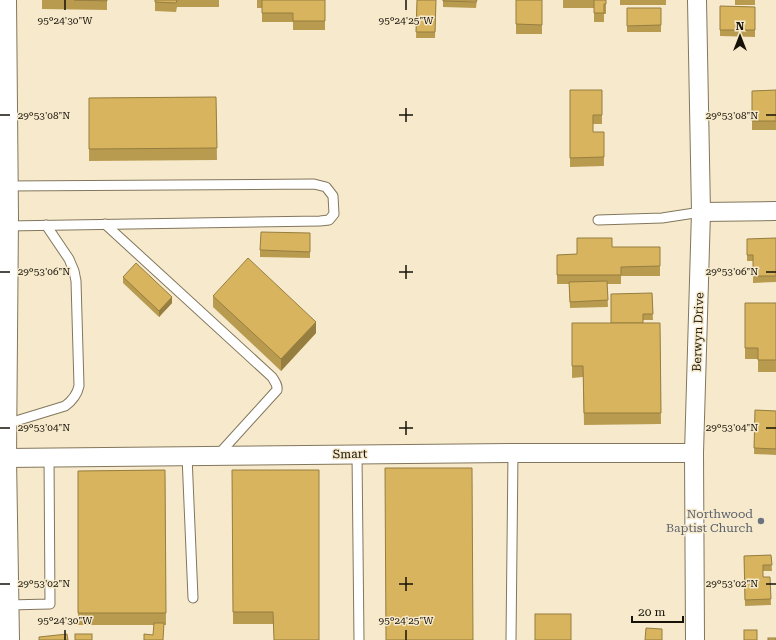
<svg xmlns="http://www.w3.org/2000/svg" width="776" height="640" font-family="'Roboto Serif',serif">
	<style>
		.lines { fill: none; stroke-linecap: round; stroke-linejoin: round }
		.service-casing { stroke: #82765c; stroke-width: 11 }
		.minor-casing { stroke: #82765c; stroke-width: 20 }
		.tertiary-casing { stroke: #82765c; stroke-width: 24 }
		.service { stroke: #fff; stroke-width: 9 }
		.minor { stroke: #fff; stroke-width: 18 }
		.tertiary { stroke: #fff; stroke-width: 22 }
		.wall { fill: #b99b50 }
		.shaded-wall { fill: #967e41 }
		.building { fill: #d7b45d; stroke: #967e41 }
		.ticks { fill: none; stroke: #161208; stroke-width: 1.5 }
		.worship-dot { fill: #6b7280; stroke: #f7eacc; stroke-width: 1.5 }
		.labels { text-anchor: middle; dominant-baseline: central; stroke-width: 3; stroke-linejoin: round; paint-order: stroke }
		.street-label { font-size: 12px; fill: #161208; stroke: #f7eacc }
		.worship-label { font-size: 12px; fill: #5b616d; stroke: #f7eacc; text-anchor: end }
		.ticks-label { font-size: 10px; text-anchor: middle; fill: #161208; stroke: #f7eacc; stroke-width: 3; stroke-linejoin: round; paint-order: stroke }
	</style>
	<rect width="100%" height="100%" fill="#f7eacc"/>
	<g class="lines">
		<!-- service casing -->
		<g class="service-casing">
			<g id="service">
				<path d="M7 186 314 184 326 187 333 196 334 214 329 220 320 221 7 226"/>
				<path d="M598 220 662 218 701 212"/>
				<path d="M105 224 272 377C275 382 278 385 277 390L218 455"/>
				<path d="M6 424 65 406C72 401 77 395 79 386L76 281 74 271 69 259 46 225"/>
				<path d="M357 454 359 640"/>
				<path d="M187 456 193 598"/>
				<path d="M8 605 50 604 49 457"/>
				<path d="M511 640 513 453"/>
			</g>
		</g>
		<!-- minor casing -->
		<g class="minor-casing">
			<g id="minor">
				<path d="M701 212 776 211"/>
				<path d="M5 458 513 453H694"/>
				<path d="M695 640 694 453 701 212 697 0"/>
			</g>
		</g>
		<!-- tertiary casing -->
		<g class="tertiary-casing">
			<path id="tertiary" d="M5 0 7 216 5 458 8 640"/>
		</g>
		<!-- service -->
		<use href="#service" class="service"/>
		<!-- minor -->
		<use href="#minor" class="minor"/>
		<!-- tertiary -->
		<use href="#tertiary" class="tertiary"/>
	</g>
	<!-- wall -->
	<g class="wall">
		<path d="M42 0H107V10L42 9Z"/>
		<path d="M155 0H219V7H177L176 12 155 11Z"/>
		<path d="M257 0H325V30H293V22H262V8H257Z"/>
		<path d="M417 0H436L435 38H416Z"/>
		<path d="M443 0H477L476 8 443 7Z"/>
		<rect x="516" y="0" width="26" height="34"/>
		<path d="M563 0H606V14H604V22H594V8H563Z"/>
		<rect x="620" y="0" width="46" height="5"/>
		<rect x="735" y="0" width="20" height="5"/>
		<path d="M720 6 755 7V37L720 36Z"/>
		<rect x="627" y="8" width="34" height="24"/>
		<path d="M570 90H602V124H593V132H604V166L570 167Z"/>
		<path d="M776 90V130H752V91Z"/>
		<path d="M216 97 217 160 89 161V98Z"/>
		<path d="M310 233V258L260 257V250Z"/>
		<path d="M776 238V282L753 283V261H747V239Z"/>
		<path d="M612 247H660V276H621V284H607L608 307 570 308 569 284H557V255L577 254Z"/>
		<path d="M123 277 172 303 159 317 123 283Z"/>
		<path d="M652 293 653 320H643V323H660L661 424 584 425 583 377 572 378V323H611Z"/>
		<path d="M213 296 316 333 281 371 213 307Z"/>
		<path d="M745 303H776V372H758V359H745Z"/>
		<path d="M755 410 776 411V455L754 454Z"/>
		<path d="M165 470 166 625H78V471Z"/>
		<path d="M232 470 319 640 273 624H233Z"/>
		<path d="M771 555 772 571H763V577H770L771 605 745 606 744 556Z"/>
	</g>
	<!-- shaded-wall -->
	<g class="shaded-wall">
		<path d="M172 297V303L159 317V311Z"/>
		<path d="M316 322V333L281 371V359Z"/>
	</g>
	<!-- building -->
	<g class="building">
		<path d="M74 0H107V1Z"/>
		<path d="M155 0H177L176 3 155 2Z"/>
		<path d="M262 0H325V21H293V13H262Z"/>
		<path d="M417 0H436L435 32H416Z"/>
		<path d="M443 0H477L476 2 443 1Z"/>
		<path d="M516 0H542V25L516 24Z"/>
		<path d="M594 0H606V4H604V13H594Z"/>
		<path d="M720 6 755 7V30H720Z"/>
		<path d="M627 8H661V25L627 26Z"/>
		<path d="M570 90H602V115H593V132H604V157L570 158Z"/>
		<path d="M776 90V121H752V91Z"/>
		<path d="M216 97 217 148 89 149V98Z"/>
		<path d="M261 232 310 233V252L260 250Z"/>
		<path d="M577 238H612V247H660V266L621 267V275H557V255L577 254Z"/>
		<path d="M776 238V276H753V255H747V239Z"/>
		<path d="M248 258 316 322 281 359 213 296Z"/>
		<path d="M136 263 172 297 159 311 123 277Z"/>
		<path d="M607 281 608 300 570 302 569 282Z"/>
		<path d="M652 293 653 314H643V323H611V294Z"/>
		<path d="M745 303H776V360H758V348H745Z"/>
		<path d="M572 323H660L661 413H584L583 366H572Z"/>
		<path d="M755 410 776 411V449L754 448Z"/>
		<path d="M385 468H472L473 640H386Z"/>
		<path d="M165 470 166 613H78V471Z"/>
		<path d="M232 470H319V640H274L273 612H233Z"/>
		<path d="M771 555 772 565H763V577H770L771 599 745 600 744 556Z"/>
		<rect x="535" y="614" width="36" height="26"/>
		<path d="M154 623H164L163 640H144V634L153 635Z"/>
		<path d="M646 628 662 629V640H645Z"/>
		<rect x="744" y="630" width="13" height="10"/>
		<path d="M67 634 68 640H39V637Z"/>
		<rect x="75" y="634" width="17" height="6"/>
		<rect x="768" y="638" width="8" height="2"/>
	</g>
	<!-- ticks -->
	<path class="ticks" d="M65 0V10M406 0V10M406 108V122M0 115H10M399 115H413M766 115H776M406 265V279M0 272H10M399 272H413M766 272H776M406 421V435M0 428H10M399 428H413M766 428H776M406 577V591M0 584H10M399 584H413M766 584H776M65 630V640M406 630V640"/>
	<!-- markers -->
	<circle class="worship-dot" cx="761" cy="521" r="4"/>
	<g class="labels">
		<!-- street labels -->
		<g class="street-label">
			<text transform="translate(698 332) rotate(-88)">Berwyn Drive</text>
			<text transform="translate(350 454) rotate(-1)">Smart</text>
		</g>
		<!-- worship labels -->
		<g class="worship-label">
			<text x="753" y="514">Northwood<tspan x="753" dy="14">Baptist Church</tspan></text>
		</g>
	</g>
	<g class="ticks-label">
		<text x="65" y="24">95°24'30"W</text>
		<text x="406" y="24">95°24'25"W</text>
		<text x="44" y="119">29°53'08"N</text>
		<text x="732" y="119">29°53'08"N</text>
		<text x="44" y="275">29°53'06"N</text>
		<text x="732" y="275">29°53'06"N</text>
		<text x="44" y="431">29°53'04"N</text>
		<text x="732" y="431">29°53'04"N</text>
		<text x="44" y="587">29°53'02"N</text>
		<text x="732" y="587">29°53'02"N</text>
		<text x="65" y="624">95°24'30"W</text>
		<text x="406" y="624">95°24'25"W</text>
	</g>
	<!-- north arrow -->
	<g transform="translate(740 36)" stroke="#f7eacc" stroke-width="3" paint-order="stroke">
	<path d="M0-3L7 15L0 10L-7 15Z" fill="#161208"/>
	<text y="-6" font-size="11" font-weight="bold" text-anchor="middle" fill="#161208">N</text>
	</g>
	<!-- scale -->
	<path d="M632 616v6h51v-6" fill="none" stroke="#161208" stroke-width="2"/>
	<text x="638" y="616" font-size="12" fill="#161208" stroke="#f7eacc" stroke-width="3" paint-order="stroke">20 m</text>
</svg>
